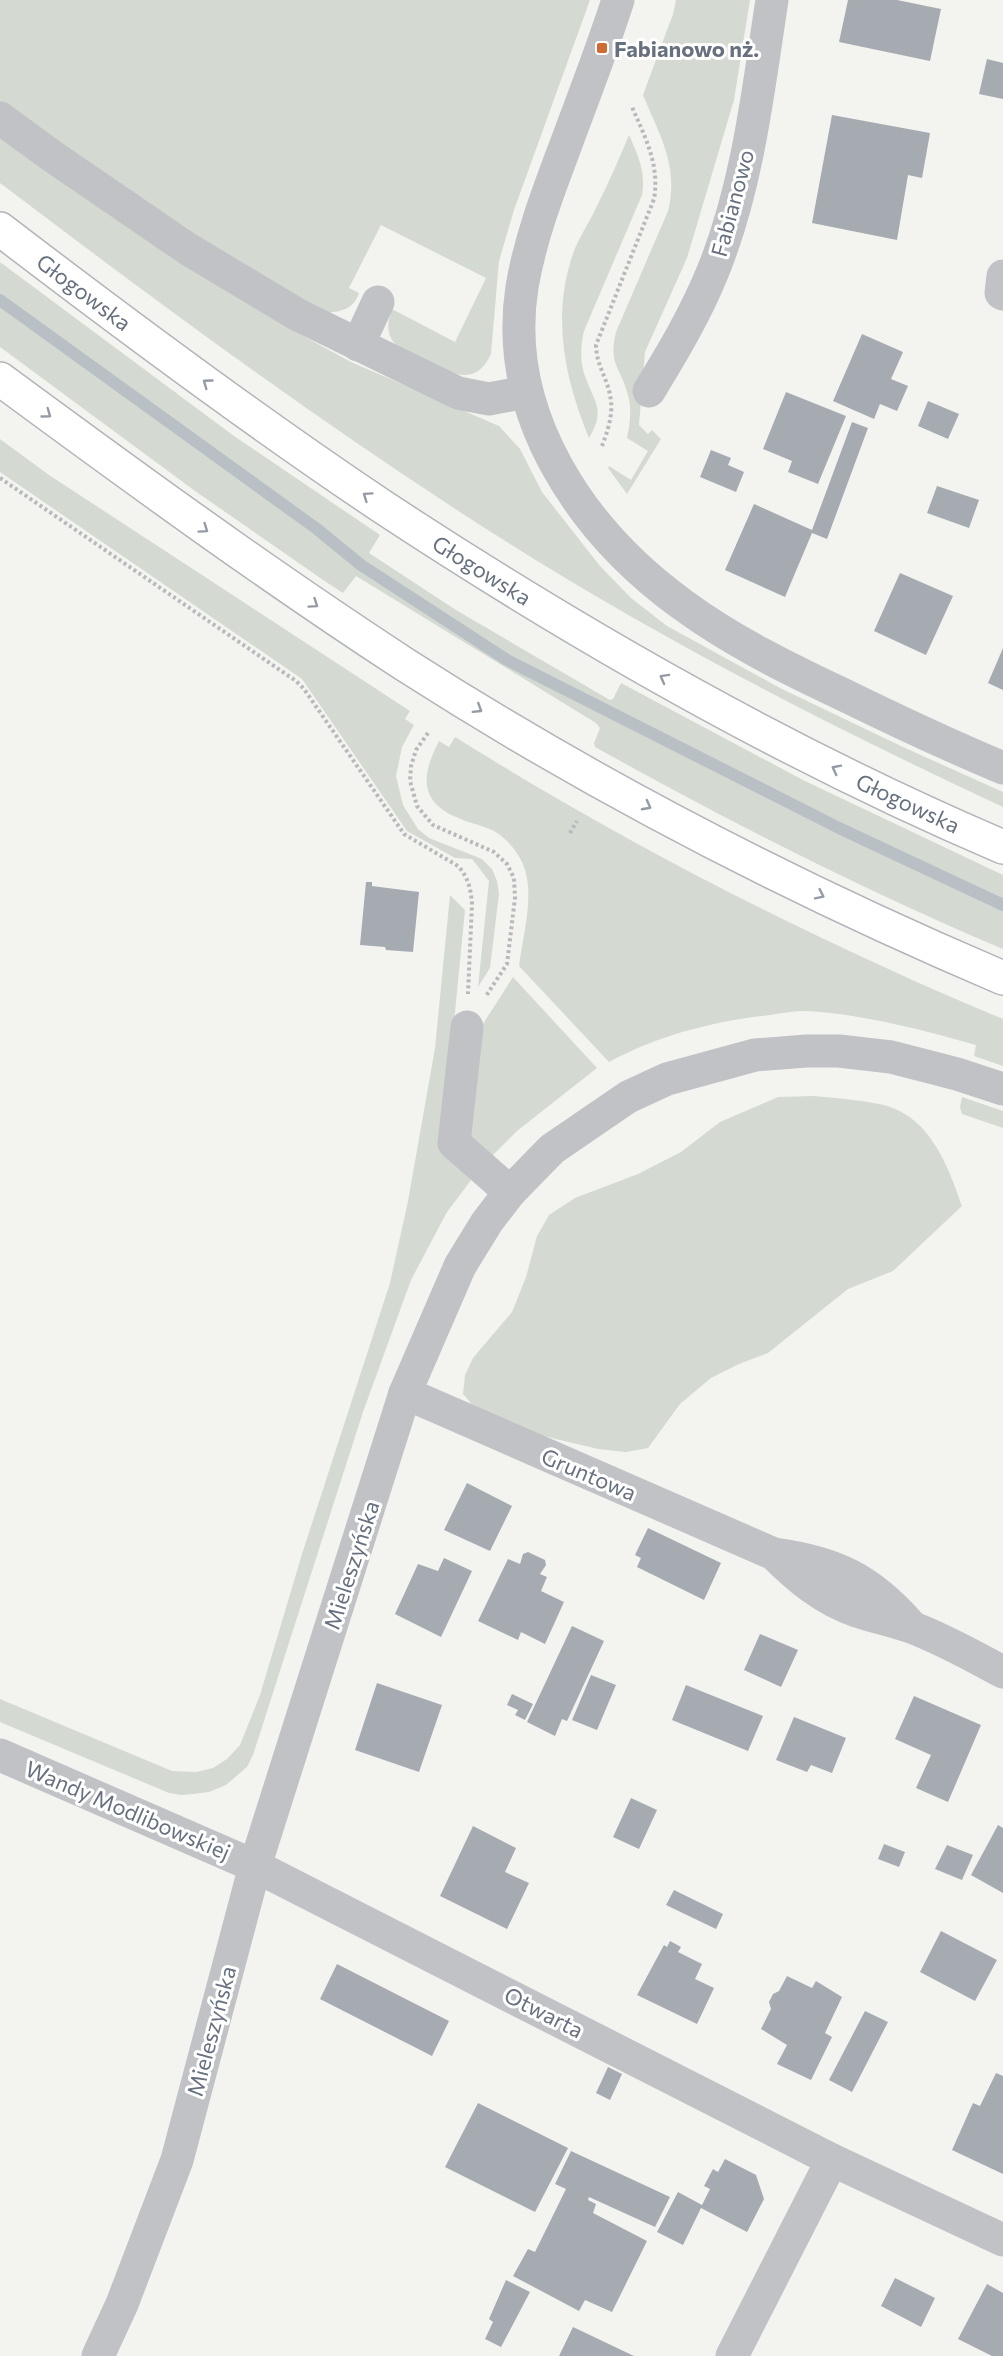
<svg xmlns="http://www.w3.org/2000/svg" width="1003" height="2356" font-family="Commissioner,sans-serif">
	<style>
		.green { fill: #d4dad2 }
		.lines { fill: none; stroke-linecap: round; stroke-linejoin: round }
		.stream { stroke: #b8c0c5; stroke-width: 12 }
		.building { fill: #a6abb2 }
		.major-casing { stroke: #b1b4b8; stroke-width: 36 }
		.path { stroke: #b7b9bc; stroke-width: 4; stroke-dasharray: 3 3; stroke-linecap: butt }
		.minor { stroke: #c0c2c5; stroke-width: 33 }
		.major { stroke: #fff; stroke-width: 33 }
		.oneway { stroke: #949ba5 }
		.poi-dot { fill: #cf6a34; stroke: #fff; stroke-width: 2 }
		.labels { text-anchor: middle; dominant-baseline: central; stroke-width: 6; stroke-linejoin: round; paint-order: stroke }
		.poi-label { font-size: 22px; font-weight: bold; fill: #66707e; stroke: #fff; text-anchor: start }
		.street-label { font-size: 22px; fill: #66707e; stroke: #fff }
	</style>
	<rect width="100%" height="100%" fill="#f3f4f0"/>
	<!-- green -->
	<g class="green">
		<path d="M0 0H590L514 210 499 261 491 354C476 387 452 374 427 363 402 352 379 342 392 309L455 342 486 278 381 225 349 288 359 293C353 310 342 311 326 313L196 236 0 104Z"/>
		<path d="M676 0H750L734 100 687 258 645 352 639 425 648 434 652 430 661 439 627 494 608 468 609 466 631 480 648 451 627 438C630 423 632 410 628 395 621 367 608 366 616 332L668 211C679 166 660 136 643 95L673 14Z"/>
		<path d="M629 135C638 155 646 172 642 195L584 331C580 347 580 364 586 379 596 405 605 410 589 438 564 378 551 314 574 251 579 238 587 226 593 214 606 188 618 162 629 135Z"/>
		<path d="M0 137 296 332 351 362 499 426 520 449 542 492 600 566 631 598 667 626 780 688 903 747 1003 792V807C823 723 646 632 480 525 314 418 157 302 0 183Z"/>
		<path d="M0 262 234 436 380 535 369 553 456 610 610 700 613 699 621 683 805 781 1003 875V949C863 890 728 821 595 747L594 743 600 728 596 723 356 576 343 593 326 582 195 491 0 347Z"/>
		<path d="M0 439 49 475 410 711 405 719 414 725 402 747 396 776 403 805 418 829 429 838 482 859 492 869 497 881 499 894 490 968 478 987 489 881 472 859 455 858 407 831 302 679 0 472Z"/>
		<path d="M455 737C630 846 813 940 1003 1019V1066L974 1056 976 1045C923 1030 862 1014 806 1011 794 1011 782 1013 770 1015 714 1021 659 1035 609 1062L519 966C523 933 536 893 522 862 517 851 505 837 494 831 482 825 468 823 456 817 417 800 423 772 439 741L449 747Z"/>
		<path d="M450 895 465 910 442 1145 472 1179 447 1212 411 1280 363 1412 253 1755 247 1767 226 1785 209 1792 194 1794 181 1795 169 1793 0 1722V1699L172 1771 196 1772 213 1768 227 1759 240 1745 260 1695 302 1554 390 1283 408 1201 435 1048Z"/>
		<path d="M513 977 597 1068 517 1131 490 1158 462 1136 472 1041Z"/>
		<path d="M814 1096C836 1098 858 1100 879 1104 929 1114 947 1163 962 1206L893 1271 848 1289 768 1353 739 1364 711 1378 680 1404 648 1448 626 1452 598 1449 522 1431 476 1409 463 1394 465 1375 473 1358 512 1312 526 1277 537 1236 549 1215 575 1198 638 1174 681 1152 720 1122 778 1097Z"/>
		<path d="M962 1097 1003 1111V1128L962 1114 960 1107Z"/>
	</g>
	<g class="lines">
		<!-- stream -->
		<path class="stream" d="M0 300 317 529 361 565 507 660 839 828 1003 905"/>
	</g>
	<!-- building -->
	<g class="building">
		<path d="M848 0H897L941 9 930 61 839 42Z"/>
		<path d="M987 59 1003 63V99L979 94Z"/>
		<path d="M832 115 930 133 922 178 908 175 897 240 812 223Z"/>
		<path d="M862 334 903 352 891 379 908 386 897 411 880 404 874 419 833 401Z"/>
		<path d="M786 392 846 416 818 484 788 472 792 461 763 449Z"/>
		<path d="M928 401 959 414 948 439 918 426Z"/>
		<path d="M852 422 868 428 827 539 812 533 785 597 725 570 754 504 812 530Z"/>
		<path d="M711 450 731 458 728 465 744 472 736 492 700 477Z"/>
		<path d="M937 486 979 500 969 528 927 513Z"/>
		<path d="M900 573 953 596 926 655 874 631Z"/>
		<path d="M1003 648V690L988 683Z"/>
		<path d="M366 882H372V886L419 892 413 952 386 950 385 947 360 945Z"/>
		<path d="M467 1483 512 1506 490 1551 444 1530Z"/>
		<path d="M648 1528 721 1563 704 1600 637 1567 641 1558 635 1555Z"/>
		<path d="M528 1552 545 1560 546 1565 540 1574 547 1577 541 1591 564 1602 545 1644 521 1632 518 1640 478 1621 508 1559 520 1564 523 1554Z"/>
		<path d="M444 1558 472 1571 441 1637 395 1614 418 1564 438 1571Z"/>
		<path d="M572 1626 604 1641 567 1721 562 1719 555 1736 527 1722Z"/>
		<path d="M760 1634 798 1650 781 1687 744 1670Z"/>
		<path d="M591 1675 616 1685 597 1730 572 1720Z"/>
		<path d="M377 1683 442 1705 419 1772 355 1750Z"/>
		<path d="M686 1685 763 1716 748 1751 672 1720Z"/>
		<path d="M512 1694 533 1704 525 1720 515 1715 518 1710 507 1705Z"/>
		<path d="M914 1696 981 1725 948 1802 916 1788 931 1755 895 1739Z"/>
		<path d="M794 1717 846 1738 832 1773 811 1765 807 1772 776 1760Z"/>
		<path d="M631 1798 657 1810 639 1849 613 1837Z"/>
		<path d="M998 1825 1003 1828V1893L971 1875Z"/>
		<path d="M473 1826 516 1848 505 1872 529 1883 507 1929 440 1896Z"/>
		<path d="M884 1844 905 1852 899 1867 878 1859Z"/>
		<path d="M947 1845 973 1855 962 1880 935 1869Z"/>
		<path d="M674 1890 723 1914 716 1929 666 1905Z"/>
		<path d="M941 1931 997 1960 975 2001 920 1972Z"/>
		<path d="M670 1941 681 1947 678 1952 702 1964 695 1979 714 1988 697 2024 637 1995 664 1945 667 1947Z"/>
		<path d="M337 1964 449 2021 432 2056 320 1999Z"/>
		<path d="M787 1976 812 1988 816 1981 842 1997 825 2033 832 2037 811 2080 777 2064 787 2045 761 2029 771 2009 769 2002 773 1994 779 1991Z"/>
		<path d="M865 2011 888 2022 852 2092 829 2080Z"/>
		<path d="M608 2067 622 2074 610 2100 596 2093Z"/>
		<path d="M996 2073 1003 2076V2174L952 2150 973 2103 980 2106Z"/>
		<path d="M478 2103 568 2148 535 2212 445 2167Z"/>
		<path d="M571 2151 670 2197 655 2227 589 2197 588 2200 596 2204 593 2213 647 2241 612 2312 585 2300 579 2311 513 2276 528 2249 535 2252 566 2189 555 2184Z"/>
		<path d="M725 2159 756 2175 764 2199 747 2232 701 2208 683 2245 657 2232 678 2192 702 2205 710 2189 704 2186 713 2169 718 2172Z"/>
		<path d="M895 2278 935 2298 921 2327 881 2306Z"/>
		<path d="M506 2280 530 2292 501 2347 485 2339 493 2322 489 2319Z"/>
		<path d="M987 2284 1003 2293V2356H992L958 2339Z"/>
		<path d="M573 2327 634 2356H559Z"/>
	</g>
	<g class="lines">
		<!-- major casing -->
		<g class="major-casing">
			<g id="major">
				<path d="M0 229C124 324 250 418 380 505 577 635 785 754 1003 847"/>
				<path d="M0 379C133 477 266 574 404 664 594 786 796 890 1003 978"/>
			</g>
		</g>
		<!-- path -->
		<g class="path">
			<path d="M602 446C608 430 614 413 610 395 607 378 596 364 596 345L654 199C660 165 645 137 632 107"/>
			<path d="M0 478 296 681 304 689 404 834 458 866C468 877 471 889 472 904L468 994"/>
			<path d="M428 733 416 750 411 766 410 781 417 806 433 825 494 852 507 864 514 878 515 898 507 964 486 996"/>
			<path d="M570 833 577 821"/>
		</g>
		<!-- minor -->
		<g class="minor">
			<path d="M618 0C602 50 583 98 565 147 548 192 530 239 522 287 502 415 582 532 683 605 732 641 787 668 842 694 895 720 948 745 1003 768"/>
			<path d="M0 118 52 156 188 249 298 315 458 393 489 399 526 392"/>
			<path d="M1003 276 1001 293 1003 294"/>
			<path d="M358 345 378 302"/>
			<path d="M649 391C673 352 696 313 713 271 748 185 758 91 772 0"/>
			<path d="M467 1027 454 1143 510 1192"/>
			<path d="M405 1393 774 1554C798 1578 824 1600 857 1611 875 1617 894 1621 911 1627 943 1639 973 1656 1003 1672"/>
			<path d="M774 1554C835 1562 870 1579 911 1626"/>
			<path d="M0 1755 255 1866 832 2160 1003 2240"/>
			<path d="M98 2356 122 2304 177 2160 255 1866 405 1393 460 1266 487 1222 510 1192 552 1149 628 1097 667 1079 755 1055 806 1051H839L891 1057 957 1074 1003 1089"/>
			<path d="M732 2356 832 2160"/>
		</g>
		<!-- major -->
		<use href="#major" class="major"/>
	</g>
	<!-- one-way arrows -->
	<defs><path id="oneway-chevron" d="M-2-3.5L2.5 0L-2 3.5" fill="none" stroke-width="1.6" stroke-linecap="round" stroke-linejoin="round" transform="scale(1.5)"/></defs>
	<g class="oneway">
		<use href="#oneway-chevron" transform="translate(207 383) rotate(-144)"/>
		<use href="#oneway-chevron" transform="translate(47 414) rotate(36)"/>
		<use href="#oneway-chevron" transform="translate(367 496) rotate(-145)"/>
		<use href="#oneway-chevron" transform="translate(204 529) rotate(35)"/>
		<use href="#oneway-chevron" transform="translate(314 604) rotate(34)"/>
		<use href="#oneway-chevron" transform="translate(664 678) rotate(-151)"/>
		<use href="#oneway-chevron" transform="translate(478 709) rotate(32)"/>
		<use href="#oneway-chevron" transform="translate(836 769) rotate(-153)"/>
		<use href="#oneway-chevron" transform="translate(647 806) rotate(28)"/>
		<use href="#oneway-chevron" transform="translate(820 895) rotate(26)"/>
	</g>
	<!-- markers -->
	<rect class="poi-dot" x="596" y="42" width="12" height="12" rx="3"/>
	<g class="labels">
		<!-- poi labels -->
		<g class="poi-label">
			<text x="614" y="48">Fabianowo nż.</text>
		</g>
		<!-- street labels -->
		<g class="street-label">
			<text transform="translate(732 203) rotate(-75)">Fabianowo</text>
			<text transform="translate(84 292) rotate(37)">Głogowska</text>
			<text transform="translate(482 570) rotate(32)">Głogowska</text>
			<text transform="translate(908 803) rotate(25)">Głogowska</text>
			<text transform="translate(589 1474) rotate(23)">Gruntowa</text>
			<text transform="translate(351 1565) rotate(-72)">Mieleszyńska</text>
			<text transform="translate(128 1810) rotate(23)">Wandy Modlibowskiej</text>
			<text transform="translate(544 2012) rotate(27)">Otwarta</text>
			<text transform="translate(211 2031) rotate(-75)">Mieleszyńska</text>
		</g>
	</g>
</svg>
